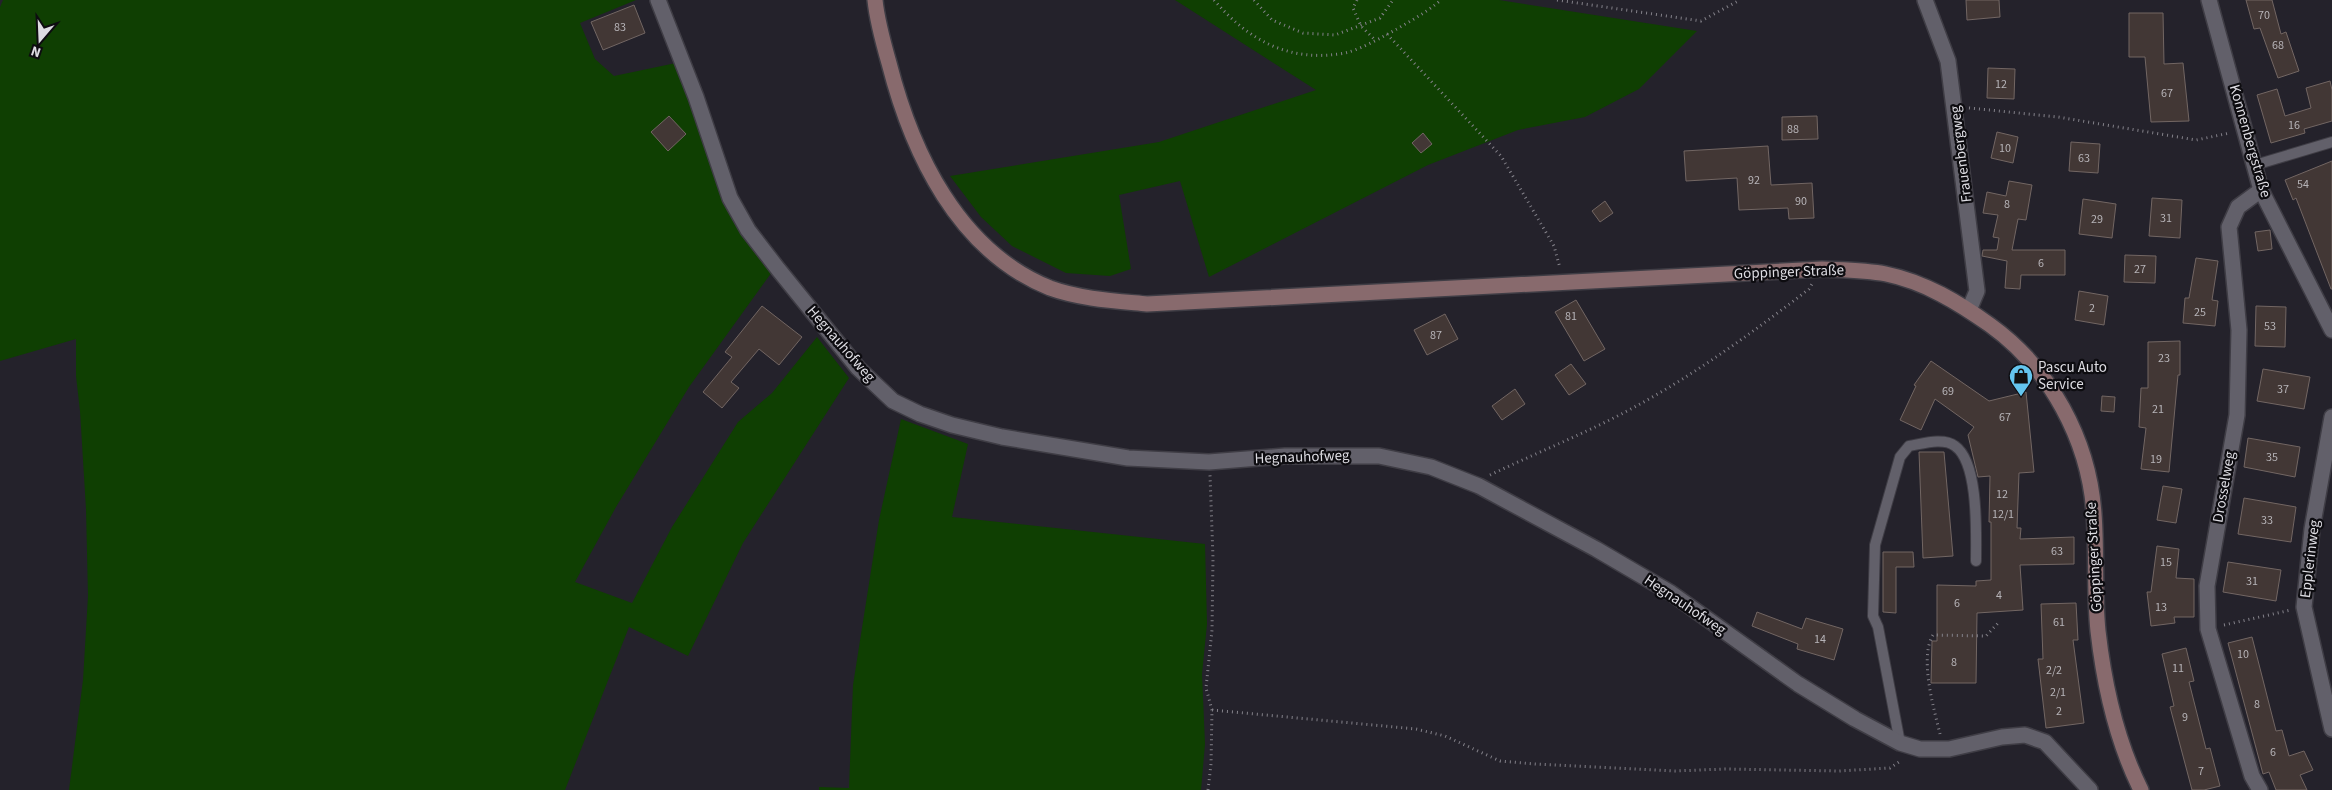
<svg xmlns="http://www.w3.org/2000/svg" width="2332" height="790" font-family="'Source Sans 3',sans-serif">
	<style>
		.green { fill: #0f3f02 }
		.building { fill: #423735; stroke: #726663 }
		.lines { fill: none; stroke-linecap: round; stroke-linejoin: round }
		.lane-casing { stroke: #3f3d45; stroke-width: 12 }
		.street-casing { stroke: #3f3d45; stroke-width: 18 }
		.secondary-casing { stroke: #3f3d45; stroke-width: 18 }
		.path { stroke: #84828a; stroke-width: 3; stroke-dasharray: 1 4; stroke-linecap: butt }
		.lane { stroke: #62606a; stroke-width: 10 }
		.street { stroke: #62606a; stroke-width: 15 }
		.secondary { stroke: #886a6d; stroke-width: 15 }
		.labels { text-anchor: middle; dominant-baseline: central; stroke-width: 4.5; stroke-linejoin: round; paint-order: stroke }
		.number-label { font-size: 12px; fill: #b6b3b7 }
		.street-label { font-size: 15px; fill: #dddce2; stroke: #0d0c10 }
		.poi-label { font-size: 15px; fill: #dddce2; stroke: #0d0c10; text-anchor: start }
	</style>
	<rect width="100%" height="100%" fill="#24222b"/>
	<!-- green -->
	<g class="green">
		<path d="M3 0H636L580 23 595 59 614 76 676 63 772 272 689 387 616 507 575 582 632 603 672 527 738 422 772 393 817 337 849 378 743 543 688 656 629 627 565 790H69L83 680 88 596 86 509 80 411 76 376V339L0 361V7Z"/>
		<path d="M1175 0H1499L1697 31 1639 89 1585 117 1518 130 1428 165 1209 277 1180 181 1119 195 1131 269 1110 276 1066 273 1012 246 981 217 950 176 1159 142 1316 90Z"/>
		<path d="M901 419 968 444 952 517 1205 544 1207 624 1202 674 1205 744 1201 790H819V787L849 788 853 685 879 520Z"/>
	</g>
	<!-- building -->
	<g class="building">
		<path d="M1966 0H1999L2000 17 1967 20Z"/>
		<path d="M2246 0H2272L2281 34 2286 32 2299 71 2278 78 2260 28 2254 29Z"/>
		<path d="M634 5 645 33 603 50 591 22Z"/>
		<path d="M2129 13H2163L2164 64 2183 63 2189 121 2151 122 2145 57H2129Z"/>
		<path d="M1988 68 2015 69 2014 99 1987 98Z"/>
		<path d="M2330 81 2332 90V121L2304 129 2305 133 2271 143 2257 95 2277 89 2285 116 2311 108 2306 88Z"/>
		<path d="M669 116 686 134 668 151 651 132Z"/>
		<path d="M1817 116 1818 139 1782 140V117Z"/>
		<path d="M1997 132 2018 137 2013 163 1991 158Z"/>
		<path d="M1423 133 1432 144 1421 153 1412 143Z"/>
		<path d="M2071 142 2100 144 2098 173 2069 171Z"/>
		<path d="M1768 146 1771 185 1812 183 1814 218 1789 219 1788 208 1739 210 1737 178 1686 181 1684 151Z"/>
		<path d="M2332 161V289H2331L2296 198 2293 200 2285 180Z"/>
		<path d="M2009 181 2032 185 2026 220 2018 219 2012 250H2065V275H2021L2020 289 2005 288 2007 261 1982 256 1983 250H1997L1999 238 1993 237 1998 215 1983 213 1987 192 2006 196Z"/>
		<path d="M2152 198 2182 200 2180 238 2149 236Z"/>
		<path d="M2083 199 2116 204 2112 238 2079 234Z"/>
		<path d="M1605 201 1613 213 1600 222 1592 211Z"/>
		<path d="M2270 230 2272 249 2258 251 2255 232Z"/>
		<path d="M2125 255 2156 256 2155 283 2124 282Z"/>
		<path d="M2196 258 2218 261 2212 300 2218 301 2215 326 2183 323 2185 298H2189Z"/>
		<path d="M2079 291 2108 296 2104 325 2075 320Z"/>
		<path d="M1576 300 1605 349 1584 361 1555 312Z"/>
		<path d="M762 306 802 337 779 365 759 349 731 382 739 388 722 408 703 392 732 357 725 352Z"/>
		<path d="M2256 306 2286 307 2285 347 2255 346Z"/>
		<path d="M1445 314 1458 339 1427 355 1414 330Z"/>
		<path d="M2180 341V375H2178L2169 472 2141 469 2146 428 2139 427 2141 388H2148V342Z"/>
		<path d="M1931 361 1989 401 2026 392 2034 472 2019 473 2017 528H2021L2020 539 2074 537V564L2020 565 2023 610 1977 613 1976 683H1931L1932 641H1937V585L1976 586V581L1991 580V522H1989L1990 476 1978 477 1968 435 1974 427 1935 399 1921 430 1900 420 1916 386 1914 385Z"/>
		<path d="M1571 364 1586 384 1569 395 1555 375Z"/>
		<path d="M2263 369 2310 377 2304 409 2257 401Z"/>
		<path d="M1515 389 1525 404 1502 420 1492 406Z"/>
		<path d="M2102 396 2115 397 2114 412 2101 411Z"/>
		<path d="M2248 438 2300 447 2295 477 2244 467Z"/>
		<path d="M1919 452H1944L1953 556 1923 558Z"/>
		<path d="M2163 486 2182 489 2176 523 2157 520Z"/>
		<path d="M2244 498 2296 507 2291 542 2238 534Z"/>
		<path d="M2157 546 2179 549 2176 578 2194 579V617H2174L2175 623 2151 626 2147 592H2151Z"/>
		<path d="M1883 552H1913L1914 567H1896V613L1883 612Z"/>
		<path d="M2228 562 2281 570 2276 601 2223 592Z"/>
		<path d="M2076 603 2078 640H2073L2084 723 2046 728 2038 659H2043L2041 604Z"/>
		<path d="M1757 612 1802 629 1806 618 1843 629 1834 660 1797 649 1798 644 1752 626Z"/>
		<path d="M2252 637 2276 731 2282 730 2289 756 2304 751 2313 770 2300 775 2307 790H2276L2269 772 2263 774 2228 643Z"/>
		<path d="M2186 648 2194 681 2189 682 2206 749 2210 748 2220 786 2204 790H2192L2170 707 2174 706 2162 654Z"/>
	</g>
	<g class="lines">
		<!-- lane casing -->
		<g class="lane-casing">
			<g id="lane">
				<path d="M2255 165 2332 142"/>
				<path d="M1900 743 1878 627 1873 616 1875 545 1900 457 1909 446C1922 444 1943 437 1955 446 1979 463 1976 533 1976 561"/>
			</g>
		</g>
		<!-- street casing -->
		<g class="street-casing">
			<g id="street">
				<path d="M658 0 696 97 730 198 748 230 778 269 858 368 893 401 920 414 952 425 1002 437 1128 458 1209 462 1285 456H1379L1431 467 1479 486 1596 549 1671 593 1798 684 1855 719 1900 743 1920 749H1949L2002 737 2025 735 2045 742 2090 790"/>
				<path d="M1925 0 1948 61 1977 291 1969 310"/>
				<path d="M2209 0 2261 190 2332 330"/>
				<path d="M2332 417 2312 529 2304 607 2332 729"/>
				<path d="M2260 790 2252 776 2208 629 2207 586 2237 415 2239 330 2229 227 2238 207 2261 190"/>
			</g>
		</g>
		<!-- secondary casing -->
		<g class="secondary-casing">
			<path id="secondary" d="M875 0C877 21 883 42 889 63 912 153 958 251 1050 288 1080 299 1116 301 1147 304L1822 269C1843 270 1865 270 1886 274 1925 282 1959 303 1990 325 2050 368 2089 440 2094 514 2097 552 2094 592 2098 631 2104 684 2117 742 2141 790"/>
		</g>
		<!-- path -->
		<g class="path">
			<path d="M1214 0C1249 41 1290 63 1345 53 1362 49 1382 37 1397 29 1412 20 1427 12 1441 0"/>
			<path d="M1254 0 1272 20 1303 33 1335 35 1380 18 1393 0"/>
			<path d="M1357 0 1353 8 1361 26 1375 40"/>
			<path d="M1557 0 1701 21 1740 0"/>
			<path d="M1387 34 1501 156 1554 246 1560 268"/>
			<path d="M1969 108 2058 117 2196 140 2230 133"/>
			<path d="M1490 475C1536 453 1584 434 1629 410 1693 376 1752 333 1809 289L1812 284"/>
			<path d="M2224 625 2291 610"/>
			<path d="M1212 710 1416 729 1445 736 1500 761 1535 764 1675 771 1725 769 1839 771 1890 768 1902 760"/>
			<path d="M1940 734C1934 709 1919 658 1933 635L1986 636 2000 621"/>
			<path d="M1208 790 1211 764 1212 710 1206 688 1212 630 1213 558 1210 475"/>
		</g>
		<!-- lane -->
		<use href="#lane" class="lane"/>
		<!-- street -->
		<use href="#street" class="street"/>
		<!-- secondary -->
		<use href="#secondary" class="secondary"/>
	</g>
	<!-- icons -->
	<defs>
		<g id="shop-pin" transform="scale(1.25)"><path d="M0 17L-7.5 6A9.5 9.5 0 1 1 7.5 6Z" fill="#64c5ee" stroke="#0d0c10"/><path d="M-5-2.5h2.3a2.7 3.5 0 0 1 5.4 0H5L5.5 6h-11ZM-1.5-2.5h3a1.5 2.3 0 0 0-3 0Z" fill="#111"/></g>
	</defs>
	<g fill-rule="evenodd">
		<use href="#shop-pin" x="2021" y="376"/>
	</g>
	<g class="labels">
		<!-- number labels -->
		<g class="number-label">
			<text x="2264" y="15">70</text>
			<text x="620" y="27">83</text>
			<text x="2278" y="45">68</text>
			<text x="2001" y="84">12</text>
			<text x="2167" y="93">67</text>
			<text x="2294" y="125">16</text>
			<text x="1793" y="129">88</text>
			<text x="2005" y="148">10</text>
			<text x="2084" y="158">63</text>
			<text x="1754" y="180">92</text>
			<text x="2303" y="184">54</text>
			<text x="1801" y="201">90</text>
			<text x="2007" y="204">8</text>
			<text x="2166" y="218">31</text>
			<text x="2097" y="219">29</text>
			<text x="2041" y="263">6</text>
			<text x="2140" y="269">27</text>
			<text x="2092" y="308">2</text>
			<text x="2200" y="312">25</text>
			<text x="1571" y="316">81</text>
			<text x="2270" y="326">53</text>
			<text x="1436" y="335">87</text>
			<text x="2164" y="358">23</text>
			<text x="2283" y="389">37</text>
			<text x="1948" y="391">69</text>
			<text x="2158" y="409">21</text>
			<text x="2005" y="417">67</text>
			<text x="2272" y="457">35</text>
			<text x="2156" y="459">19</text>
			<text x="2002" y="494">12</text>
			<text x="2003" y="514">12/1</text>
			<text x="2267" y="520">33</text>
			<text x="2057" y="551">63</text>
			<text x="2166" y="562">15</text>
			<text x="2252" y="581">31</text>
			<text x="1999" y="595">4</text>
			<text x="1957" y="603">6</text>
			<text x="2161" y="607">13</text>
			<text x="2059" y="622">61</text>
			<text x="1820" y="639">14</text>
			<text x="2243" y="654">10</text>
			<text x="1954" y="662">8</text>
			<text x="2178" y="668">11</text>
			<text x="2054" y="670">2/2</text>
			<text x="2058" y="692">2/1</text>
			<text x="2257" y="704">8</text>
			<text x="2059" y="711">2</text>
			<text x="2185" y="717">9</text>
			<text x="2273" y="752">6</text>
			<text x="2201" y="771">7</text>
		</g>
		<!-- street labels -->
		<g class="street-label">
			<text transform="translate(2250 141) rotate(74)">Konnenbergstraße</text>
			<text transform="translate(1961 154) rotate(-97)">Frauenbergweg</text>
			<text transform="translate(1789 272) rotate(-2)">Göppinger Straße</text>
			<text transform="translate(841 344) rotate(49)">Hegnauhofweg</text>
			<text transform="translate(1302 457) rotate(-2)">Hegnauhofweg</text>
			<text transform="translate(2224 487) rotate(-80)">Drosselweg</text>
			<text transform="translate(2094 557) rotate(-93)">Göppinger Straße</text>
			<text transform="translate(2310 559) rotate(-83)">Epplerinweg</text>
			<text transform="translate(1685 605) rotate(34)">Hegnauhofweg</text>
		</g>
		<!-- poi labels -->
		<g class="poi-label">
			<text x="2038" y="367">Pascu Auto<tspan x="2038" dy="17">Service</tspan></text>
		</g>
	</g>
	<!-- north arrow -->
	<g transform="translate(40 40) rotate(199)" stroke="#0d0c10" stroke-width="4" paint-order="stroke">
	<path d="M0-4L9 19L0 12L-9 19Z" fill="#dddce2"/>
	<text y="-8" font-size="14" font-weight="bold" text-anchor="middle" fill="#dddce2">N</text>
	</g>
</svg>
